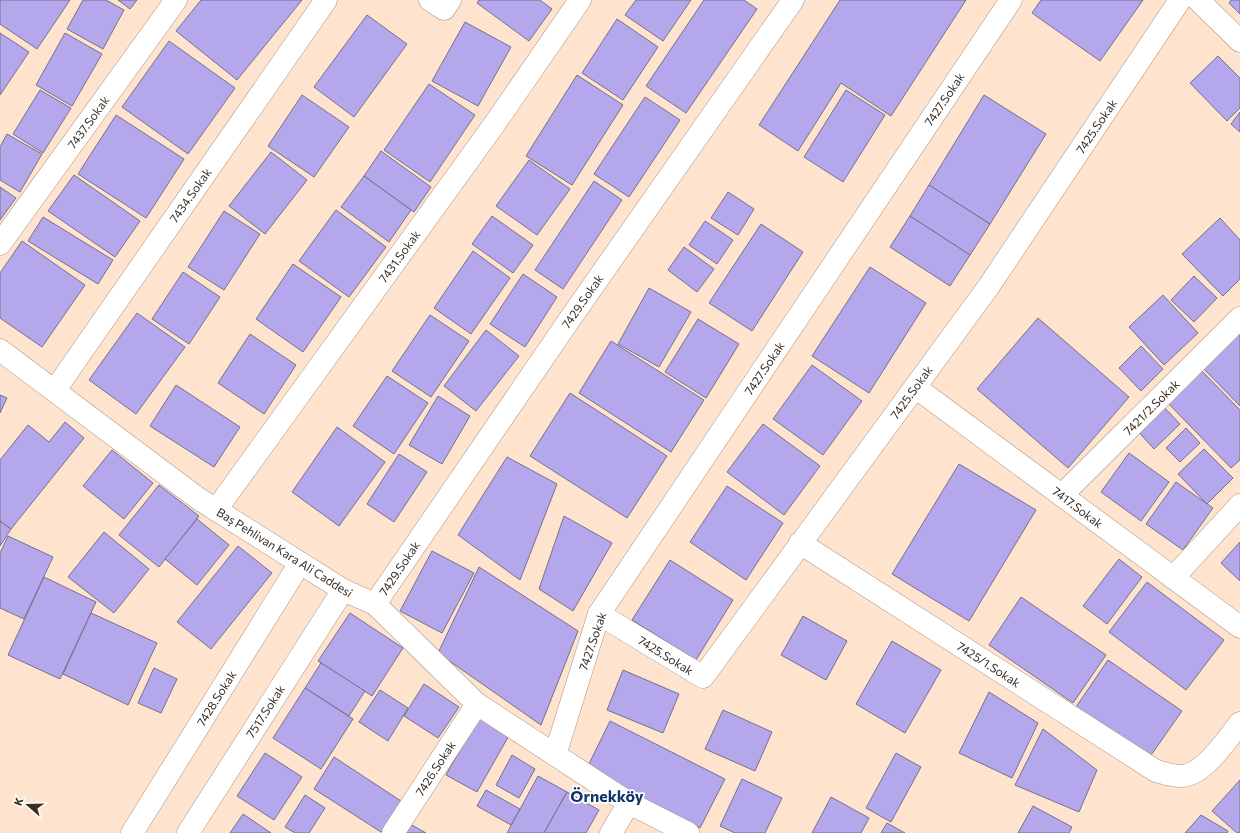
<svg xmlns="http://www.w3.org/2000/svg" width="1240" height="833" font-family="Commissioner,sans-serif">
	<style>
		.building { fill: #b4a7eb; stroke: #75718b }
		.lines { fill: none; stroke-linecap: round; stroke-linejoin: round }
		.minor-casing { stroke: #af9683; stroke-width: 23 }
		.minor { stroke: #fff; stroke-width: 22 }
		.labels { text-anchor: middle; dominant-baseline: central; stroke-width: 3.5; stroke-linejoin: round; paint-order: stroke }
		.street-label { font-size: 12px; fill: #372e26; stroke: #fff }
		.district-label { font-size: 16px; font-weight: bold; fill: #0f3669; stroke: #fff }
	</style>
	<rect width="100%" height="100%" fill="#fee3cf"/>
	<!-- building -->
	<g class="building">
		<path d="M0 0H70L37 49 0 24Z"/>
		<path d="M83 0H106L124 10 103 49 67 29Z"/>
		<path d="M118 0H137L130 9Z"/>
		<path d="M201 0H302L237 80 176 31Z"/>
		<path d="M479 0H540L552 9 529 41 477 3Z"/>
		<path d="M636 0H691L663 41 625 15Z"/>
		<path d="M704 0H744L757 9 686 113 646 86Z"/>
		<path d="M840 0H966L891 116 841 83 798 151 759 125Z"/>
		<path d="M1041 0H1143L1100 61 1032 13Z"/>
		<path d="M1231 0H1240V14L1229 3Z"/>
		<path d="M367 15 407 44 354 117 314 87Z"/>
		<path d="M617 19 658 47 623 100 582 73Z"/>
		<path d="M465 22 511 47 478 106 432 81Z"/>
		<path d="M0 33 29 52 0 95Z"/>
		<path d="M65 33 102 54 72 106 36 85Z"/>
		<path d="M169 41 235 88 188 154 122 107Z"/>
		<path d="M1218 56 1240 78V108L1227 121 1190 83Z"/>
		<path d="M577 75 623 105 572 185 526 156Z"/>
		<path d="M429 84 475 115 430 182 384 150Z"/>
		<path d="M40 90 71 108 43 153 13 134Z"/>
		<path d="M846 90 885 115 843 182 804 157Z"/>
		<path d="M302 95 349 127 314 177 268 146Z"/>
		<path d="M984 95 1046 134 990 224 929 185Z"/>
		<path d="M645 97 680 120 629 197 594 174Z"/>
		<path d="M1240 112V132L1231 124Z"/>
		<path d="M116 115 184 159 146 218 78 174Z"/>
		<path d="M7 134 42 154 20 192 0 180V147Z"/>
		<path d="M381 151 431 187 414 212 364 176Z"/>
		<path d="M271 152 307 180 265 234 229 206Z"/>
		<path d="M529 160 570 189 537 235 496 206Z"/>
		<path d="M74 175 140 221 115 257 48 211Z"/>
		<path d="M364 176 411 210 389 242 341 207Z"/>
		<path d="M594 181 622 200 563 289 535 270Z"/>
		<path d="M929 185 990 224 970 255 910 216Z"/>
		<path d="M0 187 16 198 0 220Z"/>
		<path d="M728 192 754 209 738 235 711 218Z"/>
		<path d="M336 210 386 247 349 297 299 261Z"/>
		<path d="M224 211 260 234 224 290 188 267Z"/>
		<path d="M492 216 533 245 513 273 472 244Z"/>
		<path d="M910 216 970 255 950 286 890 247Z"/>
		<path d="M43 217 113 260 98 284 28 241Z"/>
		<path d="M1220 218 1240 240V279L1223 296 1182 254Z"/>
		<path d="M705 221 733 240 717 264 689 245Z"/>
		<path d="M761 224 803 252 752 331 709 303Z"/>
		<path d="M22 241 85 285 42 347 0 318V273Z"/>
		<path d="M684 247 714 269 697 292 668 270Z"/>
		<path d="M473 251 510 278 471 334 434 308Z"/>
		<path d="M293 264 341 297 303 352 256 319Z"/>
		<path d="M870 267 926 303 869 393 812 356Z"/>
		<path d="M183 272 220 297 189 344 152 319Z"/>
		<path d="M523 274 557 297 525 347 490 324Z"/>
		<path d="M1194 276 1217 298 1194 322 1171 300Z"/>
		<path d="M649 288 691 312 659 367 618 344Z"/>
		<path d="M1163 295 1198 333 1164 365 1129 327Z"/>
		<path d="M137 313 185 347 136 414 89 380Z"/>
		<path d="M430 315 469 341 431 397 392 371Z"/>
		<path d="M1038 318 1129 397 1068 468 977 389Z"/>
		<path d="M698 319 739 344 706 398 665 372Z"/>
		<path d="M1240 328V406L1201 366Z"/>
		<path d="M486 330 519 356 476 411 444 386Z"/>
		<path d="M250 334 296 365 264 414 218 383Z"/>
		<path d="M611 341 704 400 671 452 579 393Z"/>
		<path d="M1141 346 1163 369 1141 391 1119 368Z"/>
		<path d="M812 365 862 401 823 455 773 419Z"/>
		<path d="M1199 368 1240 410V460L1231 468 1166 401Z"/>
		<path d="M387 376 428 403 394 454 353 426Z"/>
		<path d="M176 385 240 427 214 467 150 426Z"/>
		<path d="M570 393 667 456 627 518 530 456Z"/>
		<path d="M0 395 7 398 0 413Z"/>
		<path d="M438 396 470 416 442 464 409 445Z"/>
		<path d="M1161 404 1180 424 1154 449 1136 429Z"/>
		<path d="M65 422 84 438 11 529 0 521V460L28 425 49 442Z"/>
		<path d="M763 424 820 466 784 515 727 472Z"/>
		<path d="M337 427 385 462 339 526 292 492Z"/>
		<path d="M1186 428 1200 443 1180 462 1166 448Z"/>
		<path d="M1204 449 1233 478 1207 504 1178 474Z"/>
		<path d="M112 450 153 483 124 519 83 486Z"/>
		<path d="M1129 453 1169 482 1141 521 1101 492Z"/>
		<path d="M399 454 427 472 394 522 367 504Z"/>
		<path d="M507 457 557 484 520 580 458 535Z"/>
		<path d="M959 464 1036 510 969 621 892 574Z"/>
		<path d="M1176 482 1213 508 1183 550 1146 524Z"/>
		<path d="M159 485 199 516 159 567 119 535Z"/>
		<path d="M727 486 783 523 746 580 690 542Z"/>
		<path d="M564 516 612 543 573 611 539 589Z"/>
		<path d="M197 519 229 545 197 585 165 559Z"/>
		<path d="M0 521 11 529 0 546Z"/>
		<path d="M104 532 149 569 114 613 68 577Z"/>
		<path d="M8 536 53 557 24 619 0 608V553Z"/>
		<path d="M1240 542V581L1221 563Z"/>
		<path d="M238 546 272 573 211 649 177 622Z"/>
		<path d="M432 551 474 573 442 633 400 611Z"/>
		<path d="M1119 559 1142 577 1107 624 1083 606Z"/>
		<path d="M670 560 733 600 696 660 632 620Z"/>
		<path d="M479 567 578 631 541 725 438 653Z"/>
		<path d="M44 577 96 602 60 679 8 655Z"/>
		<path d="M1147 582 1224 640 1186 690 1109 632Z"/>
		<path d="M1021 597 1106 655 1073 703 989 645Z"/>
		<path d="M91 613 157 643 128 705 63 674Z"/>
		<path d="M350 613 403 648 372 696 318 661Z"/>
		<path d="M803 616 847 641 826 680 781 655Z"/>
		<path d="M892 641 941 670 905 733 856 704Z"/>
		<path d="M1108 660 1182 711 1149 758 1076 707Z"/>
		<path d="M321 663 365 691 349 716 305 688Z"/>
		<path d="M154 668 177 679 161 713 138 703Z"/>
		<path d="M623 670 679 694 663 733 607 710Z"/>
		<path d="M424 684 459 707 438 738 404 716Z"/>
		<path d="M305 688 353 719 321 769 273 738Z"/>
		<path d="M380 690 408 708 388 741 359 722Z"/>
		<path d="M989 692 1038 723 1012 778 959 753Z"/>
		<path d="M723 710 772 732 755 771 705 749Z"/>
		<path d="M480 715 511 732 477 792 446 775Z"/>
		<path d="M610 721 725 779 700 828 586 770Z"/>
		<path d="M1043 729 1097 770 1079 812 1015 785Z"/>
		<path d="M265 753 302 777 274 820 237 796Z"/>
		<path d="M896 753 921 767 891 822 866 808Z"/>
		<path d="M512 755 535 769 519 798 496 785Z"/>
		<path d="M334 757 401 801 381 832 314 789Z"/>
		<path d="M538 776 567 792 544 833H507Z"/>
		<path d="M742 779 782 798 765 833H735L720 826Z"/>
		<path d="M1240 780V833H1237L1212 811Z"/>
		<path d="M486 790 520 809 511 825 477 806Z"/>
		<path d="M567 792 599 810 586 833H544Z"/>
		<path d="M305 795 325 808 309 833H295L285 827Z"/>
		<path d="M831 797 869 818 861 833H812Z"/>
		<path d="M1033 806 1072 827 1069 833H1018Z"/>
		<path d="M243 814 271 833H230Z"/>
		<path d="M1201 815 1228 831 1227 833H1185Z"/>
		<path d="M887 823 905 833H881Z"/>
		<path d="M410 824 426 833H405Z"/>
	</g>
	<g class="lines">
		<!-- minor casing -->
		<g class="minor-casing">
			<g id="minor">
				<path d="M430 0 444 9 450 0"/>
				<path d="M1198 0 1240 41"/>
				<path d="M0 244 176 0"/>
				<path d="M0 350 199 499 343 590 375 604 477 704 629 803 688 833"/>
				<path d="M915 387 1240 627"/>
				<path d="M55 390 326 0"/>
				<path d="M1062 495 1240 318"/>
				<path d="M216 510 496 122 580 0"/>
				<path d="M800 543 1156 771C1164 773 1172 776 1180 776 1203 777 1227 739 1240 723"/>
				<path d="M1173 578 1240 505"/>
				<path d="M375 604 572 316 793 0"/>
				<path d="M599 614 703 677 989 286 1180 0"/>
				<path d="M555 755 599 614 1011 0"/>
				<path d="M132 833 300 563"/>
				<path d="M188 833 343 590"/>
				<path d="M393 833 477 704"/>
				<path d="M611 833 629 803"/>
			</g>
		</g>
		<!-- minor -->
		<use href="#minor" class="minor"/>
	</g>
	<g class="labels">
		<!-- street labels -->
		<g class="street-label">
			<text transform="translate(944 99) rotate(-56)">7427.Sokak</text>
			<text transform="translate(88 122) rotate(-54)">7437.Sokak</text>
			<text transform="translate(1096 126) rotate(-56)">7425.Sokak</text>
			<text transform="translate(190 195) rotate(-55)">7434.Sokak</text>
			<text transform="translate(399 256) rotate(-54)">7431.Sokak</text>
			<text transform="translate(582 301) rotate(-55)">7429.Sokak</text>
			<text transform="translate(764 368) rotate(-56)">7427.Sokak</text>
			<text transform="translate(911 392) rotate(-54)">7425.Sokak</text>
			<text transform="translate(1151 407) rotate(-45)">7421/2.Sokak</text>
			<text transform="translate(1078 507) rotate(37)">7417.Sokak</text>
			<text transform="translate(285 552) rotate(32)">Baş Pehlivan Kara Ali Caddesi</text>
			<text transform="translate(399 568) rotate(-56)">7429.Sokak</text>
			<text transform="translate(592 641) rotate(-71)">7427.Sokak</text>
			<text transform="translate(666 655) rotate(32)">7425.Sokak</text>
			<text transform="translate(989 664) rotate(33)">7425/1.Sokak</text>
			<text transform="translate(216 698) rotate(-58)">7428.Sokak</text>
			<text transform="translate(265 711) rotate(-57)">7517.Sokak</text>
			<text transform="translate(435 768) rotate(-57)">7426.Sokak</text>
		</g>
		<!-- district labels -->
		<g class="district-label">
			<text x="607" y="795">Örnekköy</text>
		</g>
	</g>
	<!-- north arrow -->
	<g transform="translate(28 805) rotate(290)" stroke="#ffffff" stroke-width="3" paint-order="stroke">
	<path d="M0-3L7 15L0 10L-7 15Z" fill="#372e26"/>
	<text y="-6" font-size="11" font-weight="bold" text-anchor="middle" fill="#372e26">K</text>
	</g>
</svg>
